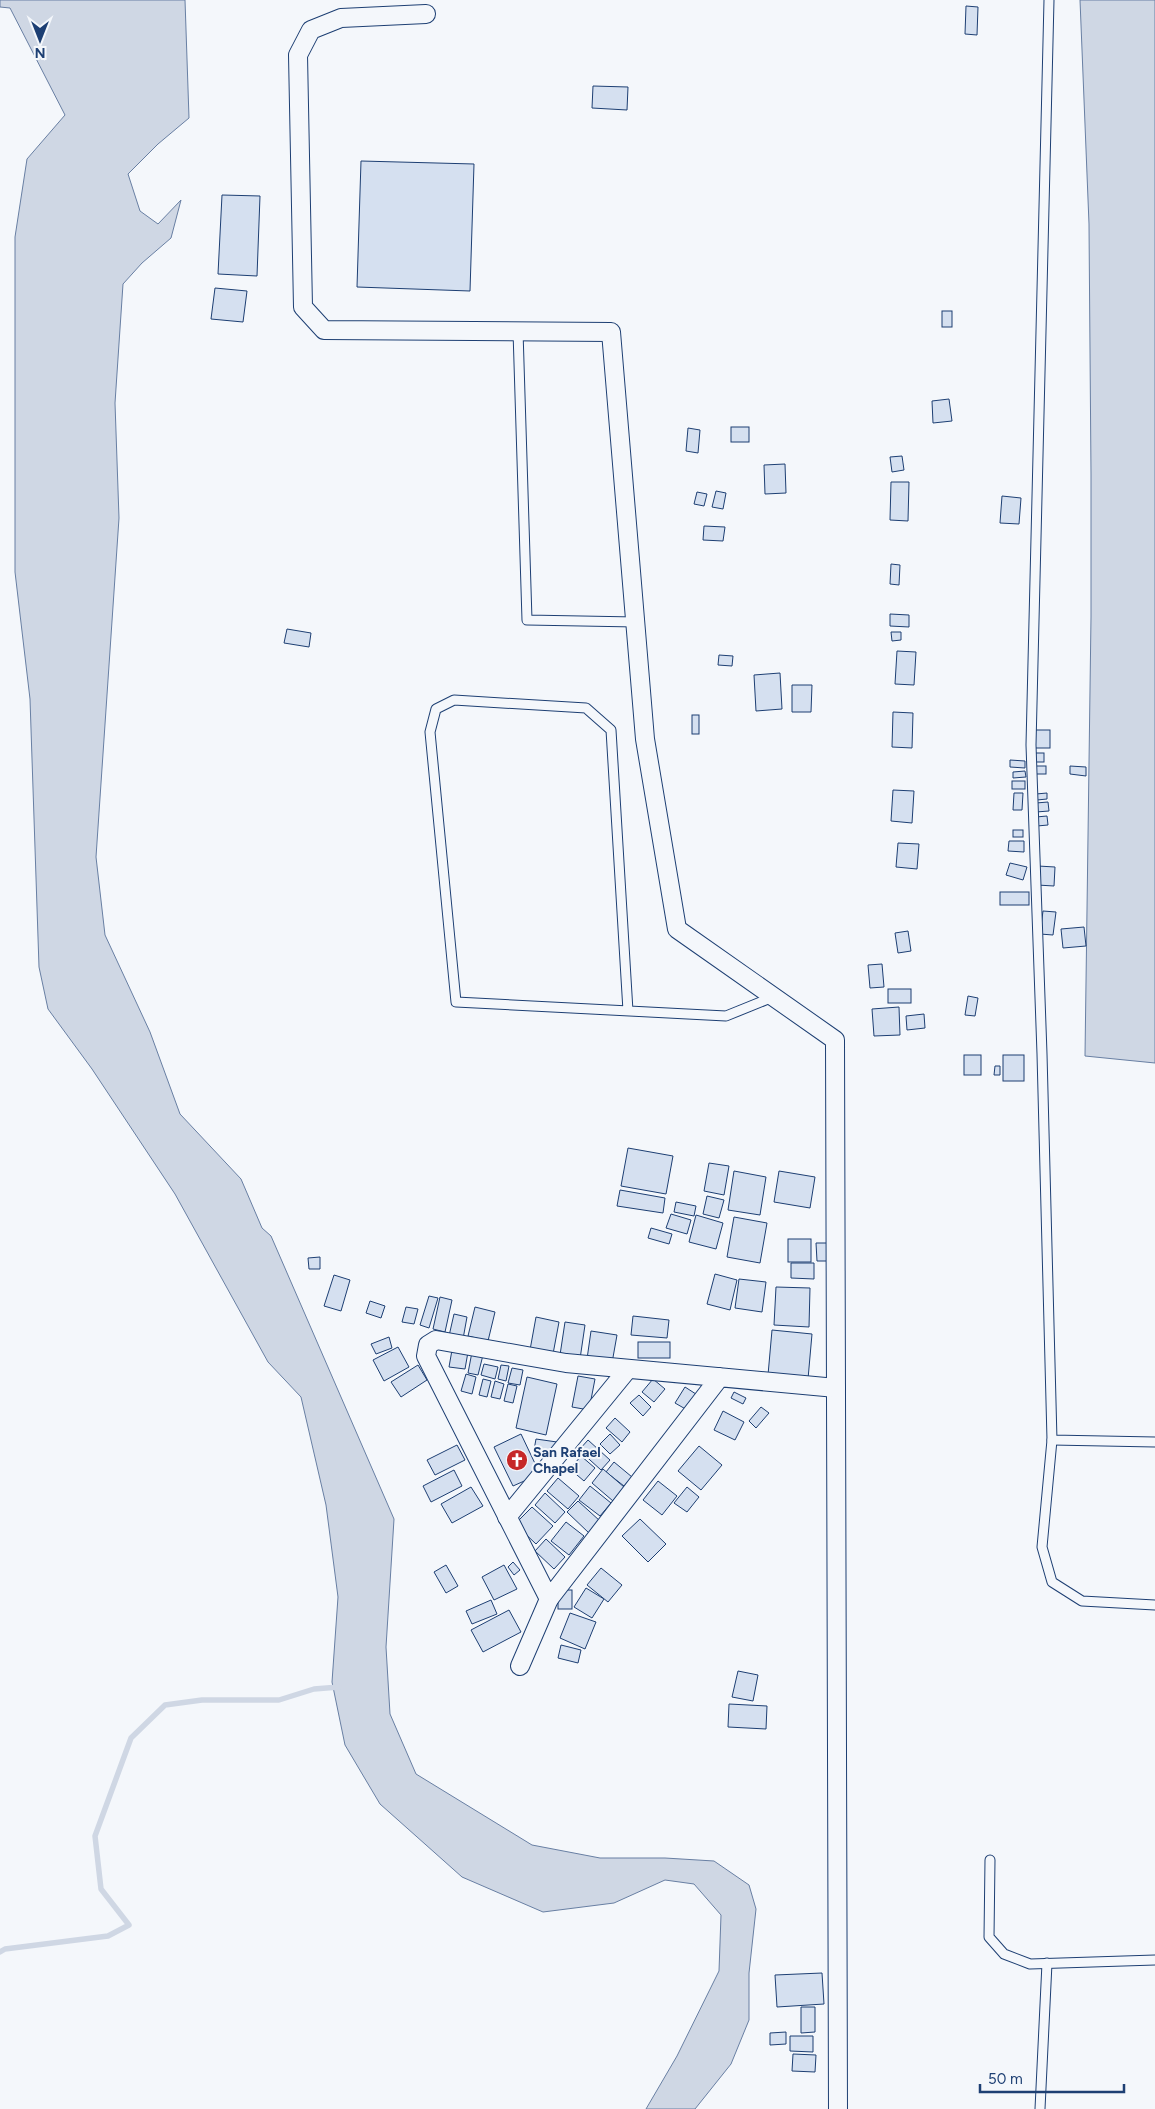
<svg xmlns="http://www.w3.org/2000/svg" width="1155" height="2109" font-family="Figtree,sans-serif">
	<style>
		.water { fill: #cfd7e4; stroke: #687fa3 }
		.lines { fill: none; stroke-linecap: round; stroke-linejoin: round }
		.stream { stroke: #cfd7e4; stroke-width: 5.5 }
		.building { fill: #d5e0f0; stroke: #1d3f73 }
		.lane-casing { stroke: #1d3f73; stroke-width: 11 }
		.street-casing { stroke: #1d3f73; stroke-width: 20 }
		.lane { stroke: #f4f7fb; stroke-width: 9 }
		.street { stroke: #f4f7fb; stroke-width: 18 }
		.labels { text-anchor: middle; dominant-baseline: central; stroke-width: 4; stroke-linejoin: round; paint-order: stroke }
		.poi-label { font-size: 14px; font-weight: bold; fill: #1d3f73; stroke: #f4f7fb; text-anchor: start }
	</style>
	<rect width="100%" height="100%" fill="#f4f7fb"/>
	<!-- water -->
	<g class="water">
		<path d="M0 0H185L189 118 158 144 128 174 140 211 158 224 181 200 171 238 142 263 123 284 115 403 119 518 96 857 105 935 150 1032 180 1114 241 1179 262 1228 271 1236 394 1519 386 1647 390 1714 416 1774 532 1845 600 1858H665L714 1861 749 1885 756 1909 749 1973V2020L731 2064 695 2109H646L677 2056 719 1971 721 1915 694 1884 665 1880 614 1903 543 1912 462 1877 380 1804 345 1745 332 1682 338 1597 326 1505 301 1397 268 1362 175 1194 92 1069 48 1009 39 967 30 699 15 572V237L27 159 65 115 10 8 0 7Z"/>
		<path d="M1080 0H1155V1063L1085 1056 1091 617V474L1089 224Z"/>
	</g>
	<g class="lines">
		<!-- stream -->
		<path class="stream" d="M0 1952 5 1949 108 1936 129 1925 101 1889 95 1836 131 1738 165 1705 202 1700H279L314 1689 339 1687"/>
	</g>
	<!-- building -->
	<g class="building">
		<path d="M966 6 978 7 977 35 965 34Z"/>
		<path d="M593 86 628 87 627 110 592 108Z"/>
		<path d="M361 161 474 164 470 291 357 287Z"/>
		<path d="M222 195 260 196 257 276 218 274Z"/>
		<path d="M215 288 247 291 243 322 211 319Z"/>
		<rect x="942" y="311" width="10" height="16"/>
		<path d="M949 399 952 421 933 423 932 401Z"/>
		<rect x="731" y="427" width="18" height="15"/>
		<path d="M688 428 700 430 698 453 686 451Z"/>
		<path d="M902 456 904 470 892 472 890 457Z"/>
		<path d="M785 464 786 493 765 494 764 465Z"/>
		<path d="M891 482H909L908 521 890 520Z"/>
		<path d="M716 491 726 493 723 509 712 507Z"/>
		<path d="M697 492 707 494 704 506 694 504Z"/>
		<path d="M1002 496 1021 498 1019 524 1000 523Z"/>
		<path d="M704 526 725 527 723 541 703 540Z"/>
		<path d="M891 564 900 565 899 585 890 584Z"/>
		<path d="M890 614 909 615V627L890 626Z"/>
		<path d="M287 629 311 633 309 647 284 643Z"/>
		<path d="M891 632H901V640L892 641Z"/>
		<path d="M897 651 916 652 914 685 895 684Z"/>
		<path d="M719 655 733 656 732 666 718 665Z"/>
		<path d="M780 673 782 709 756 711 754 675Z"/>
		<path d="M792 685H812L811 712H792Z"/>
		<path d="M893 712 913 713 912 748 892 747Z"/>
		<rect x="692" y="715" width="7" height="19"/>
		<rect x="1034" y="730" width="16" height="18"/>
		<rect x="1032" y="753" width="12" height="9"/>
		<path d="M1010 760 1025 761V768L1010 767Z"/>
		<rect x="1033" y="766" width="13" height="8"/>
		<path d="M1070 766 1086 767V776L1070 774Z"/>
		<path d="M1025 771 1026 777 1013 778V772Z"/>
		<rect x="1012" y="781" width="13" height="8"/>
		<path d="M893 790 914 791 912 823 891 821Z"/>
		<path d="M1014 793H1023L1022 810H1013Z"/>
		<path d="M1047 793V799L1037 800 1036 794Z"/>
		<path d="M1048 802 1049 811 1036 812V803Z"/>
		<path d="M1047 816 1048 825 1037 826 1036 817Z"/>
		<rect x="1013" y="830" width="10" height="7"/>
		<path d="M1009 841H1024V852L1008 851Z"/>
		<path d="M898 843 919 844 917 869 896 867Z"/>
		<path d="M1010 863 1027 867 1023 880 1006 875Z"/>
		<path d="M1038 866 1055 867 1054 886 1037 885Z"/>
		<rect x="1000" y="892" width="29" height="13"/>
		<path d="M1043 911 1056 912 1053 935 1040 934Z"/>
		<path d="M1084 927 1086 946 1063 948 1061 929Z"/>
		<path d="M908 931 911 951 898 953 895 933Z"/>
		<path d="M882 964 884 987 870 988 868 965Z"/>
		<rect x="888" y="989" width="23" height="14"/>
		<path d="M968 996 978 998 975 1016 965 1015Z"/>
		<path d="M899 1007 900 1035 874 1036 872 1009Z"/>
		<path d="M924 1014 925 1028 907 1030 906 1016Z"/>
		<rect x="964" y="1055" width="17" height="20"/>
		<rect x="1003" y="1055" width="21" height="26"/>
		<path d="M995 1066H1000V1075H994Z"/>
		<path d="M628 1148 673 1156 666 1194 621 1186Z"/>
		<path d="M709 1163 729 1166 724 1195 704 1191Z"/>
		<path d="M734 1171 766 1177 760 1215 728 1210Z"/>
		<path d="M779 1171 815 1177 810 1208 774 1202Z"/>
		<path d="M620 1190 665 1198 663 1213 617 1206Z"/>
		<path d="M707 1196 724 1200 719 1218 703 1214Z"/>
		<path d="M676 1202 696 1206 694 1216 674 1212Z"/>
		<path d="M671 1214 691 1220 687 1234 666 1228Z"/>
		<path d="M696 1215 723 1223 716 1249 689 1242Z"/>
		<path d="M734 1217 767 1223 760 1263 727 1257Z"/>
		<path d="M651 1228 672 1234 669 1244 648 1238Z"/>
		<rect x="788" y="1239" width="23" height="23"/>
		<path d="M816 1243H831V1261H817Z"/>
		<path d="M320 1257V1269H309L308 1258Z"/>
		<path d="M791 1263H814V1279L791 1278Z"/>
		<path d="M715 1274 737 1280 730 1310 707 1304Z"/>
		<path d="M334 1275 350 1280 341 1311 324 1306Z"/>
		<path d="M739 1279 766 1282 762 1312 735 1308Z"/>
		<path d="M776 1287 810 1288 809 1327 774 1325Z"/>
		<path d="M429 1296 438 1298 429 1328 420 1325Z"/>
		<path d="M440 1297 452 1300 445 1332 433 1329Z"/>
		<path d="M370 1301 385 1306 381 1318 366 1313Z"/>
		<path d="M406 1307 418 1309 414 1324 402 1322Z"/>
		<path d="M475 1307 495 1312 488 1341 468 1336Z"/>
		<path d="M454 1314 467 1317 463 1339 449 1336Z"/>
		<path d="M633 1316 669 1320 667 1338 631 1335Z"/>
		<path d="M536 1317 559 1322 553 1354 530 1350Z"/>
		<path d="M565 1322 585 1325 580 1359 560 1355Z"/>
		<path d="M772 1330 812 1334 808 1379 768 1375Z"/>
		<path d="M591 1331 617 1335 612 1363 587 1359Z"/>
		<path d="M389 1337 392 1348 376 1354 371 1344Z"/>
		<rect x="638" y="1342" width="32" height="16"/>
		<path d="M398 1347 409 1367 384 1381 373 1360Z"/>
		<path d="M452 1350 468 1352 465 1369 449 1367Z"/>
		<path d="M472 1352 483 1355 478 1375 468 1373Z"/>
		<path d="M484 1364 498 1367 495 1379 481 1375Z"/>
		<path d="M418 1365 427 1380 401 1397 391 1382Z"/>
		<path d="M501 1365 509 1366 506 1381 498 1379Z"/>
		<path d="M512 1368 523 1370 520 1385 508 1383Z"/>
		<path d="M466 1374 476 1377 472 1394 461 1391Z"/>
		<path d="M578 1376 595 1379 589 1410 572 1407Z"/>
		<path d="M527 1377 557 1384 546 1435 516 1428Z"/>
		<path d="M483 1379 491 1381 487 1397 479 1395Z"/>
		<path d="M653 1379 665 1389 654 1402 642 1392Z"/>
		<path d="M495 1381 504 1384 500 1399 491 1397Z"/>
		<path d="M508 1384 517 1386 513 1403 504 1401Z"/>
		<path d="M685 1387 699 1396 689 1411 675 1403Z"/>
		<path d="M734 1392 746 1398 743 1404 731 1398Z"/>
		<path d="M639 1395 651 1407 643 1416 630 1403Z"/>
		<path d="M761 1407 769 1413 756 1428 749 1421Z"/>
		<path d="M723 1411 744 1422 735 1440 714 1430Z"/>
		<path d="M615 1418 630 1432 622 1442 606 1428Z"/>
		<path d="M521 1434 540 1474 513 1486 494 1447Z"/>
		<path d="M610 1434 620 1445 610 1454 600 1444Z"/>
		<path d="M536 1439 557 1442 555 1453 534 1450Z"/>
		<path d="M588 1440 610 1460 601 1470 579 1450Z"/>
		<path d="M457 1445 465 1460 435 1475 427 1460Z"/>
		<path d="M699 1446 722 1465 701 1490 678 1471Z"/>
		<path d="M581 1456 595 1468 584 1481 570 1469Z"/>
		<path d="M614 1462 632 1477 624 1486 606 1472Z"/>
		<path d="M603 1469 624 1487 613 1501 592 1483Z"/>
		<path d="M454 1470 462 1486 431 1502 423 1486Z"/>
		<path d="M558 1478 579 1496 568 1509 547 1491Z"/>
		<path d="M658 1481 677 1496 662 1515 643 1500Z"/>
		<path d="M590 1486 611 1503 600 1516 579 1500Z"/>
		<path d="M471 1487 483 1506 452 1523 441 1504Z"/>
		<path d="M687 1487 699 1497 687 1512 674 1503Z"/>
		<path d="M545 1493 565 1512 555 1523 535 1505Z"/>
		<path d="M578 1501 600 1521 589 1533 567 1512Z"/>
		<path d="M532 1507 553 1526 536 1544 515 1524Z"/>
		<path d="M640 1519 666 1544 648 1562 622 1536Z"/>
		<path d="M566 1522 584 1536 569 1555 551 1541Z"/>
		<path d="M546 1539 565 1557 554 1569 535 1551Z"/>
		<path d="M513 1562 520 1570 514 1575 508 1567Z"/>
		<path d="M446 1565 458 1586 446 1593 434 1572Z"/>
		<path d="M504 1565 517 1589 494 1600 482 1577Z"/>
		<path d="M601 1568 622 1585 608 1602 587 1585Z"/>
		<path d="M586 1588 604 1599 592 1618 574 1607Z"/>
		<rect x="558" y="1590" width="14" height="19"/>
		<path d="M491 1600 497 1614 472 1624 466 1611Z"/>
		<path d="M509 1610 521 1632 483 1652 471 1630Z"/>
		<path d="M570 1613 596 1622 585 1649 560 1638Z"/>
		<path d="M561 1645 581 1650 578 1663 558 1658Z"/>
		<path d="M738 1671 758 1675 753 1701 732 1697Z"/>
		<path d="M729 1704 767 1706 766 1729 728 1727Z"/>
		<path d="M822 1973 824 2004 777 2007 775 1975Z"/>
		<path d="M801 2007H815V2032L801 2033Z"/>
		<path d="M786 2032V2044L770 2045V2033Z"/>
		<path d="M790 2036H813V2052L790 2051Z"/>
		<path d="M793 2054 816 2055 815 2072 792 2071Z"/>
	</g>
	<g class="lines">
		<!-- lane casing -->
		<g class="lane-casing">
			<g id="lane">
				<path d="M1049 0 1031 745 1042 1054 1052 1440 1155 1442"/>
				<path d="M518 331 527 620 636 622"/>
				<path d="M628 1011 611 730 586 708 454 700 436 709 430 732 456 1002 726 1016 773 997"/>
				<path d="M1052 1440 1042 1547 1052 1582 1082 1601 1155 1605"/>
				<path d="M990 1860 989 1937 1004 1954 1030 1964 1155 1960"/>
				<path d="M1040 2109 1047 1963"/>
			</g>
		</g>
		<!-- street casing -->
		<g class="street-casing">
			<g id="street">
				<path d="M426 14 341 18 311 30 298 55 303 307 324 330 611 332 645 739 677 929 835 1040 838 2109"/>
				<path d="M720 1377 549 1599 426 1356 428 1345 436 1340 566 1363 836 1388"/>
				<path d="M507 1517 628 1369"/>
				<path d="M520 1666 549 1599"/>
			</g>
		</g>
		<!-- lane -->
		<use href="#lane" class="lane"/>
		<!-- street -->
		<use href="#street" class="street"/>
	</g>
	<!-- icons -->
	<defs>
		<g id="church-disc" transform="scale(1.125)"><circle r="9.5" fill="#c62828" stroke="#f4f7fb"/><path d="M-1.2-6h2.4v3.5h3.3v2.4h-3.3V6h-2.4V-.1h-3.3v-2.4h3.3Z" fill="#fff"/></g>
	</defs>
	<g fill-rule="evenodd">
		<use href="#church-disc" x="517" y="1460"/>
	</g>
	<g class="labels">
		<!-- poi labels -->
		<g class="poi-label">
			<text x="533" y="1452">San Rafael<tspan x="533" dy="16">Chapel</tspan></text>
		</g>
	</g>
	<!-- north arrow -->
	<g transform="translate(40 40) rotate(180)" stroke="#f4f7fb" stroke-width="4" paint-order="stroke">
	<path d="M0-4L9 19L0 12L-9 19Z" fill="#1d3f73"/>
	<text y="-8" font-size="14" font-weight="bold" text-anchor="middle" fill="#1d3f73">N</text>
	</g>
	<!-- scale -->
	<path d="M980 2084v8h144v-8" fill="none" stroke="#1d3f73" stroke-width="2.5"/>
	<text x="988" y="2084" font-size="15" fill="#1d3f73" stroke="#f4f7fb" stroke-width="4" paint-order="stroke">50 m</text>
</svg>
